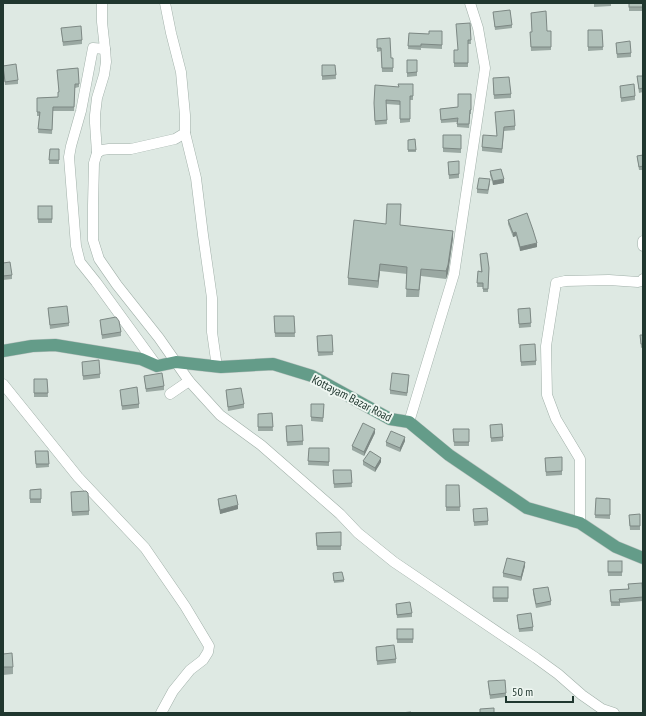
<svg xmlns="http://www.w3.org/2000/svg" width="646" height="716" font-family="'PT Sans Narrow',sans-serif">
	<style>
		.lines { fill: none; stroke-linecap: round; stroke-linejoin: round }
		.minor-casing { stroke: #a1b0a9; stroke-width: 11 }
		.major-casing { stroke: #bcc3c1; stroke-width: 13 }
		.minor { stroke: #fff; stroke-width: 10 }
		.major { stroke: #649c89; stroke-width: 12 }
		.wall { fill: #9aa8a2 }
		.shaded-wall { fill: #7d8884 }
		.building { fill: #b3c3bc; stroke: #7d8884 }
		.labels { text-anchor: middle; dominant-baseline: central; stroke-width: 4; stroke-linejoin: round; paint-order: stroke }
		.street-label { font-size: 12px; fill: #20372f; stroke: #eef6f1 }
	</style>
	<rect width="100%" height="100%" fill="#dee9e3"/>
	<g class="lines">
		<!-- minor casing -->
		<g class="minor-casing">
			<g id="minor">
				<path d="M102 3V22L105 49 106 62 104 75 97 98 95 115V123L97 153 94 163 93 205V240L99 259 117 285 159 338 189 381 220 415 261 445 340 514 358 533 394 562 536 658 558 674 582 695 602 709 614 713"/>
				<path d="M105 49 93 48 81 111 71 146 69 157 76 246 80 262 96 282 157 366"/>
				<path d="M185 133 196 178 203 235 212 298V332L217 367"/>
				<path d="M97 153 102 150 109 149H131L175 139 185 133V115L181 72 171 33 165 3"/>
				<path d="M643 241V246"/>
				<path d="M3 384 78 477 145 548 185 606 209 646 208 652 203 660 190 670 173 691 161 713"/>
				<path d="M170 394 189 381"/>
				<path d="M409 422 454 274 485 68 478 28 470 3"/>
				<path d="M580 523V459L556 419 547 395 546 346 556 283 565 281 609 280 638 282 642 281 643 279"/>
			</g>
		</g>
		<!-- major casing -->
		<g class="major-casing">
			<path id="major" d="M3 351 32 346 55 345 141 359 157 366 176 362 221 367 273 364 312 376 390 419 409 422 449 455 527 508 580 523 616 547 643 558"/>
		</g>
		<!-- minor -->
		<use href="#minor" class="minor"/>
		<!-- major -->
		<use href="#major" class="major"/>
	</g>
	<!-- wall -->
	<g class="wall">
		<path d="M594 3H611V6L594 7Z"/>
		<rect x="629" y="3" width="14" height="8"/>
		<path d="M493 12 512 25V28L495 30Z"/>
		<path d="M531 13 547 31H551V50L531 51 530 32H532Z"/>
		<path d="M470 23 471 44H468V67H454V50H458Z"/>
		<path d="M61 28 82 40V44L63 46Z"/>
		<path d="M588 30H602L603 50 588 51Z"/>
		<path d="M442 31V49L421 48V50L408 49 409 33 429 34Z"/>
		<path d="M377 39 391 58H393V72H382L381 51 377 52Z"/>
		<path d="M616 43 631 53V57L617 58Z"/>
		<path d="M407 60H417V76L407 77Z"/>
		<path d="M322 65H335L336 79 322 80Z"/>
		<path d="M3 66 18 80V84L5 85Z"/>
		<path d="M78 68 79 86V87L75 88 74 111H53L52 134 38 133 39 116H37V98L58 97 59 92 57 70Z"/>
		<path d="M637 76H643V92L639 93Z"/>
		<path d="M493 82 511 94V98L494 99Z"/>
		<path d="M413 84V100H410V122L400 123V105L386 104 387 124 375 125 374 107 399 87Z"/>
		<path d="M620 86 635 96V100L621 102Z"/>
		<path d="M471 94V114H470L469 128 457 127V122L441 123 440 109 458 107Z"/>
		<path d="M495 112 515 126V130L504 131 502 153 482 151V147L497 136Z"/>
		<path d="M443 135H461V153L443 152Z"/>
		<path d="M415 139 416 152H408V140Z"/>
		<path d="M50 149H59V164H49Z"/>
		<path d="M643 155V170H639L637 156Z"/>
		<path d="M448 162 459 174V178L449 179Z"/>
		<path d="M490 171 504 183 493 185 490 175Z"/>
		<path d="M490 183 488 194 477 193V189Z"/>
		<rect x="38" y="206" width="14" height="17"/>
		<path d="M508 220 537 247 520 251 516 236 513 237 508 224Z"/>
		<path d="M400 225 453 238 448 273 446 279 421 276 419 297H406L407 274 380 271 378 288 348 285V278Z"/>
		<path d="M480 254 489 268 488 292H483V287H477L478 271 481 272Z"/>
		<path d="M3 263 12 275V279L3 280Z"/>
		<path d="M48 308 69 323V326L50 329Z"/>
		<path d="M530 308 531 327 519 328 518 309Z"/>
		<path d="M274 316H294L295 337H275Z"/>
		<path d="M100 320 121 332V336L102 339Z"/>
		<path d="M332 335 333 355 318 356 317 336Z"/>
		<path d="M640 335H643V347L641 348Z"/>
		<path d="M520 345 536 361V365L521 366Z"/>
		<path d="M82 362 100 374V378L83 380Z"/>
		<path d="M144 376 164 386V390L146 392Z"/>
		<path d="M34 379H47L48 397H34Z"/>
		<path d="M409 379 407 396 390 394V390Z"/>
		<path d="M120 390 139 404V408L122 410Z"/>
		<path d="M226 390 244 404V408L228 411Z"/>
		<path d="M311 404H324L323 422 311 421Z"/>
		<path d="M272 413 273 431H258V414Z"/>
		<path d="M490 425 503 437V441L491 442Z"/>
		<path d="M286 426 303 441V445L287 446Z"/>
		<path d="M453 429H469V446H454Z"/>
		<path d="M375 433 364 456 352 450V446Z"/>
		<path d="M405 441 400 452 386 446V442Z"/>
		<path d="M309 448H329V466L308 465Z"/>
		<path d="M48 451 49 467 36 468 35 455Z"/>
		<path d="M562 457V475L546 476 545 458Z"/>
		<path d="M363 461 381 462 375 472 363 465Z"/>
		<path d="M333 470H351L352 487 334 488Z"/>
		<path d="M446 485H459L460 511H446Z"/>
		<path d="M41 489V503H30V490Z"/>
		<path d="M71 496 89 511V515L72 516Z"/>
		<path d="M596 498 610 499V519L595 518Z"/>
		<path d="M218 499 238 509 220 514 218 503Z"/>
		<path d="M473 509 488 521V525L474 526Z"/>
		<path d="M629 519 640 526V530H630Z"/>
		<path d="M341 532V550H317L316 533Z"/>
		<rect x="608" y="561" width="14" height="15"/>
		<path d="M525 566 521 581 503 577V573Z"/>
		<path d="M333 573 344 580V582L334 583Z"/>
		<path d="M628 584 643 594V601L620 603V606H611L610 590 628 589Z"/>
		<rect x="493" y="587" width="15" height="15"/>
		<path d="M533 589 551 601V605L536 608 533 593Z"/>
		<path d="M396 604 412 613V617L397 618Z"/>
		<path d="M517 615 533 627V631L519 632Z"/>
		<rect x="397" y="629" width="16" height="14"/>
		<path d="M376 647 396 659V663L377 665Z"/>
		<path d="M3 654 13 667V674L3 675Z"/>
		<path d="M488 681 506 693V697L490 699Z"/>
	</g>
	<!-- shaded-wall -->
	<g class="shaded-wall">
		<path d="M504 179V183L493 185V181Z"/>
		<path d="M453 231V238L448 273 446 279V271Z"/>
		<path d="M516 232V236L513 237V233Z"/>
		<path d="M537 243V247L520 251V247Z"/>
		<path d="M380 264V271L378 288V281Z"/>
		<path d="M375 429V433L364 456V452Z"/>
		<path d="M405 437V441L400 452V448Z"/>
		<path d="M381 458V462L375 472V468Z"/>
		<path d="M238 505V509L220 514V510Z"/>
		<path d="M525 562V566L521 581V577Z"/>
	</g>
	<!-- building -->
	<g class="building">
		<rect x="629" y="3" width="14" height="4"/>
		<path d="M510 10 512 25 495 27 493 12Z"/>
		<path d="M546 11 547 31H551V47H531L530 32H532L531 13Z"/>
		<path d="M470 23 471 40H468V63H454V50H458L456 24Z"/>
		<path d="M81 26 82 40 63 42 61 28Z"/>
		<path d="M588 30H602L603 47H588Z"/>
		<path d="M429 31H442V45L421 44V46H408L409 33 429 34Z"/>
		<path d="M390 38 391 58H393V68H382L381 48H377V39Z"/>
		<path d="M630 41 631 53 617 54 616 43Z"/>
		<path d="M407 60H417V72L407 73Z"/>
		<path d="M16 64 18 80 5 82 3 66Z"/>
		<path d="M322 65H335L336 75 322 76Z"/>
		<path d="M78 68 79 82V84H75L74 107H53L52 130 38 129 40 112H37V98L58 97V92H59L57 70Z"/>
		<path d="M637 76H643V88L639 89Z"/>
		<path d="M509 77 511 94 494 95 493 78Z"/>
		<path d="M398 84H413V96H410V119H400V101L386 100 387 120 375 121 374 103 375 85 399 87Z"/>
		<path d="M634 84 635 96 621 98 620 86Z"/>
		<path d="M458 94H471V110H470L469 124H457L458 118 441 120 440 109 458 107Z"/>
		<path d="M514 110 515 126 504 127 502 149 482 147 483 135 497 136 495 112Z"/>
		<path d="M443 135H461V149L443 148Z"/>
		<path d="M415 139 416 150H408V140Z"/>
		<path d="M50 149H59V160H49Z"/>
		<path d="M643 155V166L639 167 637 156Z"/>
		<path d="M459 161V174L449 175 448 162Z"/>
		<path d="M501 169 504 179 493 181 490 171Z"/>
		<path d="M479 178 490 179 488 190 477 189Z"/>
		<path d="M387 204H401L400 225 453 231 448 265 446 271 421 269 419 290 406 289 407 267 380 264 378 281 348 278 354 220 386 224Z"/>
		<rect x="38" y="206" width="14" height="13"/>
		<path d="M527 213 533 230 537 243 520 247 516 232 513 233 508 220Z"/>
		<path d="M487 253 489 268 488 289H483V283H477L478 271 482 272 480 254Z"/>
		<path d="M10 262 12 275 3 276V263Z"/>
		<path d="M67 306 69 323 50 325 48 308Z"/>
		<path d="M530 308 531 323 519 324 518 309Z"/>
		<path d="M274 316H294L295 333H275Z"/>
		<path d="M116 317 119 321 121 332 102 335 100 320Z"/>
		<path d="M332 335 333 352H318L317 336Z"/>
		<path d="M640 335H643V344H641Z"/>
		<path d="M535 344 536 361 521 362 520 345Z"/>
		<path d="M99 360 100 374 83 376 82 362Z"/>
		<path d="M162 373 164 386 146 389 144 376Z"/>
		<path d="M392 373 409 375 407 393 390 390Z"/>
		<path d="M34 379H47L48 393H34Z"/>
		<path d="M137 387 139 404 122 406 120 390Z"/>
		<path d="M241 388 244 404 228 407 226 390Z"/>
		<path d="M311 404H324L323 418 311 417Z"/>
		<path d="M272 413 273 427H258V414Z"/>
		<path d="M363 423 375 429 364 452 352 446Z"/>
		<path d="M502 424 503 437 491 438 490 425Z"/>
		<path d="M302 425 303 441 287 442 286 426Z"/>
		<path d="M453 429H469V442H454Z"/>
		<path d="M391 431 405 437 400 448 386 442Z"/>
		<path d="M309 448H329V462L308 461Z"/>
		<path d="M35 451H48L49 464H36Z"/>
		<path d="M370 451 381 458 375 468 363 461Z"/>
		<path d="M562 457V471L546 472 545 458Z"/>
		<path d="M333 470H351L352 483 334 484Z"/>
		<path d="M446 485H459L460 507H446Z"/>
		<path d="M41 489V499H30V490Z"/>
		<path d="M86 491 88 493 89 511 72 512 71 492Z"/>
		<path d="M236 495 238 505 220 510 218 499Z"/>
		<path d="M596 498 610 499V515H595Z"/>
		<path d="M487 508 488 521 474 522 473 509Z"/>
		<path d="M640 514V526H630L629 515Z"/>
		<path d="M341 532V546H317L316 533Z"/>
		<path d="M507 558 525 562 521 577 503 573Z"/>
		<rect x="608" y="561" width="14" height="11"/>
		<path d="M342 572 344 580 334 581 333 573Z"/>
		<path d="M642 583 643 597 619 599 620 602H611L610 590 629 589 628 584Z"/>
		<rect x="493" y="587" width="15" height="11"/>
		<path d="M548 587 551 601 536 604 533 589Z"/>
		<path d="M410 602 412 613 397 615 396 604Z"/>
		<path d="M531 613 533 627 519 629 517 615Z"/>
		<rect x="397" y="629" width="16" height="10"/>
		<path d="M394 645 396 659 377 661 376 647Z"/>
		<path d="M12 653 13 667H3V654Z"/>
		<path d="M505 680 506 693 490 695 488 681Z"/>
		<path d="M494 708V713H480V709Z"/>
		<path d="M411 712V713H400Z"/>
	</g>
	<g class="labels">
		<!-- street labels -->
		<g class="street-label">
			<text transform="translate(352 398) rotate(27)">Kottayam Bazar Road</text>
		</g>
	</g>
	<!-- border -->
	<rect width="646" height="716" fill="none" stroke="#20372f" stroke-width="8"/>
	<!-- scale -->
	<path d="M506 696v6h67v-6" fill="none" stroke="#20372f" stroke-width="2"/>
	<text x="512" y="696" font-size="12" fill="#20372f" stroke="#eef6f1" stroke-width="3" paint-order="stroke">50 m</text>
</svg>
